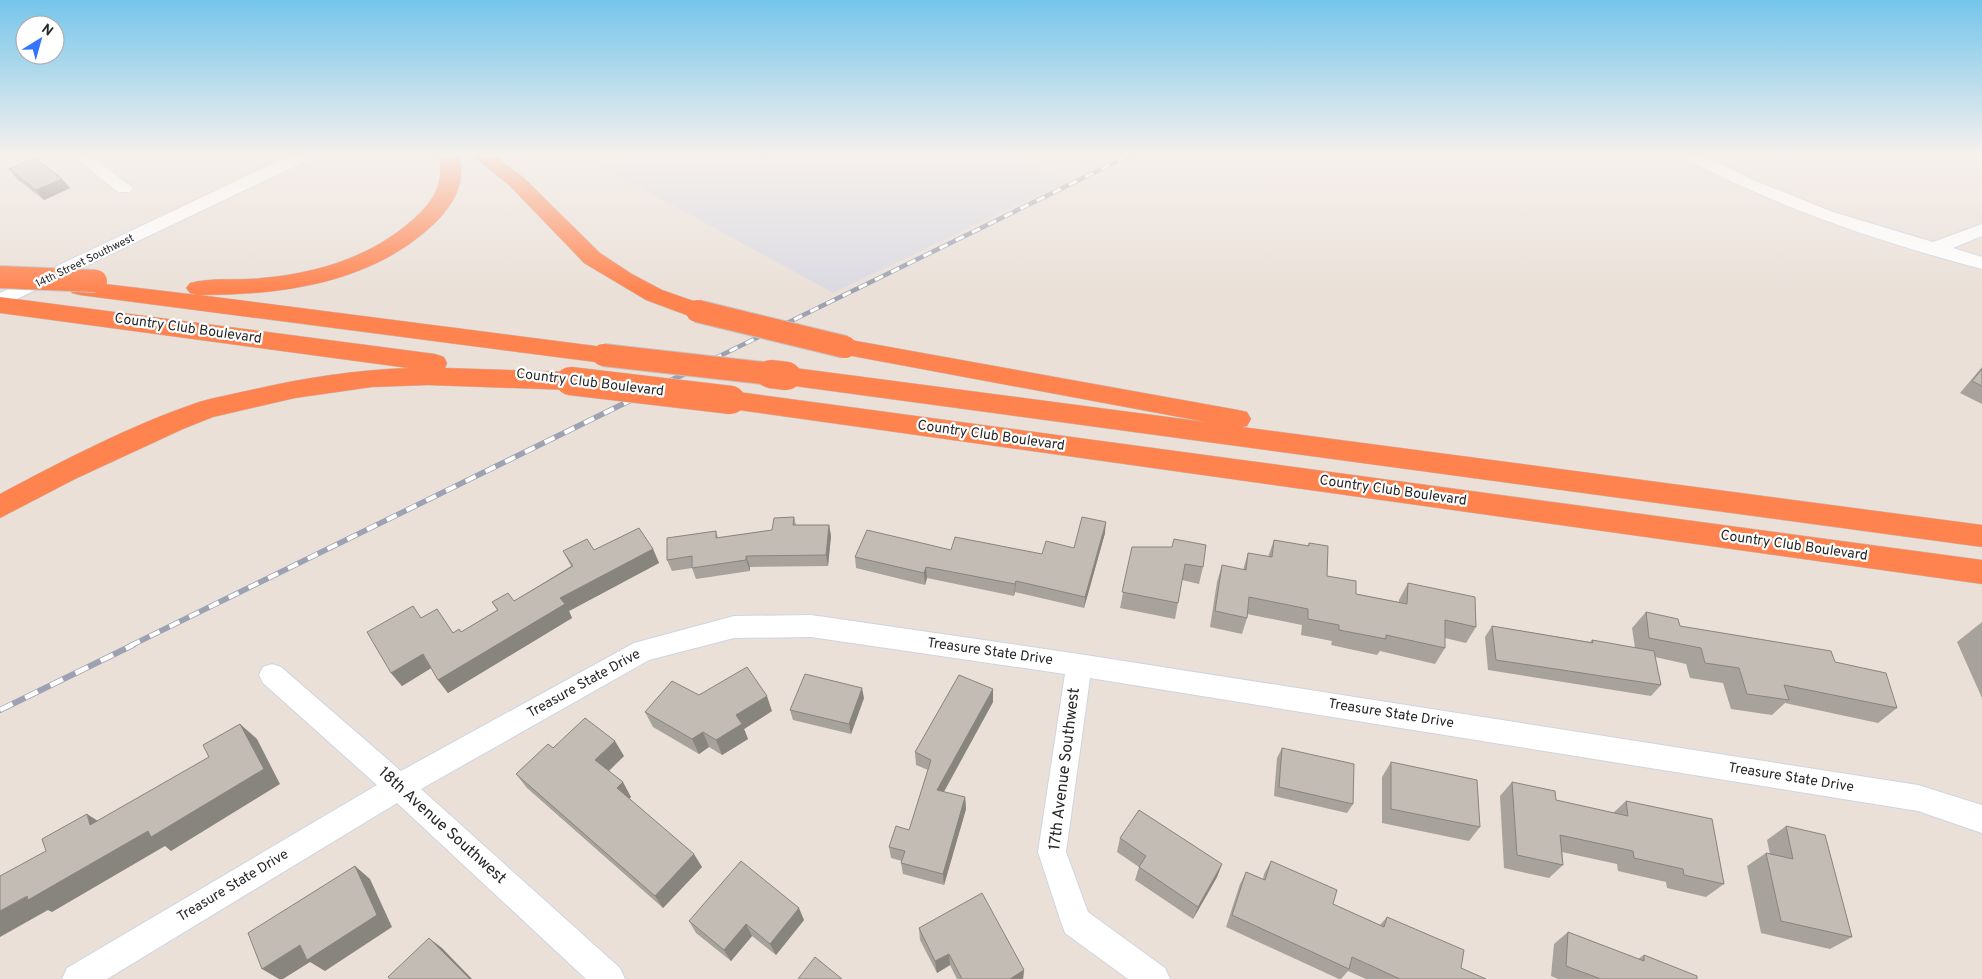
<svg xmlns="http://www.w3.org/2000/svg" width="1982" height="979" font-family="Overpass,sans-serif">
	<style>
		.industrial { fill: #dbdae2 }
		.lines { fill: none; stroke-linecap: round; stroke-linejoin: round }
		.minor-casing { stroke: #ced4e1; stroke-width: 2 }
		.highway-casing { stroke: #c3c3c3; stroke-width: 1 }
		.minor { fill: #fff; fill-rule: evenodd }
		.highway { fill: #ff834f; fill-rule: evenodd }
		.rail-far2-casing { stroke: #9ca2b2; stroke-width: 4.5 }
		.rail-far1-casing { stroke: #9ca2b2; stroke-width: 5.5 }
		.rail-casing { stroke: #9ca2b2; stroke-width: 6 }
		.rail-far2 { stroke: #fff; stroke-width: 3; stroke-dasharray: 9; stroke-linecap: butt }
		.rail-far1 { stroke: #fff; stroke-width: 4; stroke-dasharray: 11; stroke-linecap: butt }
		.rail { stroke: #fff; stroke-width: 4.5; stroke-dasharray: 14; stroke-linecap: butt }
		.highway-bridge-far1-casing { stroke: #c3c3c3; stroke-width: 24; stroke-linecap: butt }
		.highway-bridge-casing { stroke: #c3c3c3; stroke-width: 29; stroke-linecap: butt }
		.highway-bridge-far1 { stroke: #ff834f; stroke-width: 22 }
		.highway-bridge { stroke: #ff834f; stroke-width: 28 }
		.wall { fill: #a7a29b }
		.shaded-wall { fill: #88847e }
		.building { fill: #c2bcb4; stroke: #88847e }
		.labels { text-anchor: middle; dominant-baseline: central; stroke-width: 4.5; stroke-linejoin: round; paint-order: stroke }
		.far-street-label { font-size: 11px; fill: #272727; stroke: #fff }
		.street-label { font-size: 14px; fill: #272727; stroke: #fff }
		.near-street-label { font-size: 16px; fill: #272727; stroke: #fff }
	</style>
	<rect width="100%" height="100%" fill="#eae0d8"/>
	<!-- industrial -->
	<path class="industrial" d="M581 155H1006L1068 181 833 293Z"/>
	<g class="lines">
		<!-- minor casing -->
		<g class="minor-casing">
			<g id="minor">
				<path d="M72 155H90L133 188 130 192H118Z"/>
				<path d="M291 155H312L310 159 0 307V293Z"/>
				<path d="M1684 155H1704L1751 179 1833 212 1933 242 1982 224V236L1953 248 1982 257V269C1880 242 1779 208 1686 159Z"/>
				<path d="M811 615 1079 654 1918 785 1982 805V833L1918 811 1090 678 1066 852 1088 912 1165 968 1170 979H1128L1065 933 1061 922 1038 852 1065 674 811 637 734 638 649 660 421 789 620 968 625 979H586L397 803 107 979H62L67 968 377 785 263 683 259 675 263 667 272 664 281 667 401 771 634 643 734 616Z"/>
			</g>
		</g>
		<!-- highway casing -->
		<g class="highway-casing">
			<g id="highway">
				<path d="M438 155H458C467 179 455 202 438 220 375 283 284 295 199 295L603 347 612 349 615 355 612 361 603 363 80 295 72 293 68 288 72 283 80 281 197 295 190 293 186 288 190 283C212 277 238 281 262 278 320 273 377 255 420 213 436 197 445 178 438 155Z"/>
				<path d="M472 155H494L524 178 600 253 632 274 662 290 705 305 709 311 705 317 697 319 646 300 584 263 510 186Z"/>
				<path d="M0 297 435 354 444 357 447 363 445 368 570 372 579 375 583 381 579 387 570 390 428 385 372 387 295 398 213 417 183 429 75 479 0 518V494C64 460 131 425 199 402 216 397 234 394 251 390 303 378 355 370 408 368L0 313Z"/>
				<path d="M845 339 1238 410 1247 412 1251 419 1247 426 1242 427 1982 525V547L787 385 778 382 774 376 778 370 787 367 1206 422 836 353 833 347 836 341Z"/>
				<path d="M731 391 1982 560V584L731 409 722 406 718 400 722 394Z"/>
			</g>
		</g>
		<!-- minor -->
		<use href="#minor" class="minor"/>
		<!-- highway -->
		<use href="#highway" class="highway"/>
		<!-- rail-far2 casing -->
		<g class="rail-far2-casing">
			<path id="rail-far2" d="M681 375 1130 155"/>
		</g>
		<!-- rail-far1 casing -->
		<g class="rail-far1-casing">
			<path id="rail-far1" d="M130 646 684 374"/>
		</g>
		<!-- rail casing -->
		<g class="rail-casing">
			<path id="rail" d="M0 710 133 645"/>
		</g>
		<!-- rail-far2 -->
		<use href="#rail-far2" class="rail-far2"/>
		<!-- rail-far1 -->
		<use href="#rail-far1" class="rail-far1"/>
		<!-- rail -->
		<use href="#rail" class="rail"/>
		<!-- highway-bridge-far1 casing -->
		<g class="highway-bridge-far1-casing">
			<g id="highway-bridge-far1">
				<path d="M0 277 96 281"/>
				<path d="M697 311 845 347"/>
				<path d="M603 355 781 375"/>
			</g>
		</g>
		<!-- highway-bridge casing -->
		<g class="highway-bridge-casing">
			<g id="highway-bridge">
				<path d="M770 374 787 376"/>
				<path d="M570 381 731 400"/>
			</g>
		</g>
		<!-- highway-bridge-far1 -->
		<use href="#highway-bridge-far1" class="highway-bridge-far1"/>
		<!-- highway-bridge -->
		<use href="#highway-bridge" class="highway-bridge"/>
	</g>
	<!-- wall -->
	<g class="wall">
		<path d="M9 169 70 188 44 200 17 179Z"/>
		<path d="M1982 367V404L1960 393Z"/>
		<path d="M794 517 796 525H829L831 536 828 566 750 567V571L696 579 692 568 672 571 667 560 716 531 718 538 772 530Z"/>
		<path d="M1105 533 1084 608 1015 592 1014 596 927 578 925 585 856 568 855 557 951 550 1042 554 1074 548Z"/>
		<path d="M1274 540 1308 546 1309 543 1327 576 1356 594 1399 602V600L1408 583 1476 627 1466 643 1445 638V648L1435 664 1380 651 1377 655 1331 645 1332 641 1301 635 1302 625 1247 614V618L1242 634 1210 627 1217 582 1222 565 1243 570 1248 553 1268 557Z"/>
		<path d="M1132 547 1203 567 1199 584 1182 580 1178 603 1175 619 1120 608Z"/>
		<path d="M653 549 659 563 569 611 572 618 448 693 438 680 431 668 402 686 391 673 413 606 421 618 453 633 461 632 497 610 492 602 514 601 571 566 563 551Z"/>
		<path d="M1646 612 1680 626 1835 662 1897 708 1878 723 1785 703 1772 715 1731 709 1723 683 1690 678 1686 664 1655 657 1661 685 1651 696 1488 670 1485 637 1492 626 1590 642 1592 640 1635 648 1632 628Z"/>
		<path d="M1982 622V698L1957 642Z"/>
		<path d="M993 689V702L944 792 965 797 966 809 944 885 903 874 901 863 902 861 891 858 889 847 909 830 928 770 916 765 915 752Z"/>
		<path d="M699 695 772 711 744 729 748 739 722 755 709 747 699 754 653 727 645 712Z"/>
		<path d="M864 698 851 734 793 720 790 710Z"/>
		<path d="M553 748 624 756 609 771 631 797 629 798 702 867 663 908 527 788 516 774Z"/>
		<path d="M1282 748 1353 804 1347 813 1274 796 1277 758Z"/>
		<path d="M1391 762 1480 827 1469 841 1382 823V777Z"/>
		<path d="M1512 782 1556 800 1613 813 1626 801 1724 884 1706 897 1667 888 1666 882 1618 871 1617 864 1562 852 1563 865 1549 878 1504 868 1500 796Z"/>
		<path d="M1786 826 1852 937 1830 949 1761 933 1747 866 1766 853 1770 854 1767 840Z"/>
		<path d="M1120 838 1222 864 1217 877 1193 919 1135 880 1139 867 1117 852Z"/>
		<path d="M1271 861 1333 904 1380 925 1387 917 1461 968 1486 979H1366L1348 971 1341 979H1339L1226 927 1240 884 1246 872 1263 879 1264 874Z"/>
		<path d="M804 920 776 955 752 936 731 961 696 933 689 921Z"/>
		<path d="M919 928 1024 970 1023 979H957L950 965 937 973 920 940Z"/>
		<path d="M1568 932 1638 959 1644 955 1697 979H1558L1551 976 1554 944Z"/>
	</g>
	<!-- shaded-wall -->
	<g class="shaded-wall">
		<path d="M62 179 70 188 44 200 36 190Z"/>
		<path d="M1106 522 1105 533 1084 608 1085 597Z"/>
		<path d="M829 525 831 536 828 566 826 555Z"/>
		<path d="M653 549 659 563 569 611 572 618 448 693 438 680 560 598Z"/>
		<path d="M746 556 750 567V571L746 560Z"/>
		<path d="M926 567 927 578 925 585 924 573Z"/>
		<path d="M1016 581 1015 592 1014 596 1015 584Z"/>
		<path d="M423 654 433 667 402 686 391 673Z"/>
		<path d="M862 688 864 698 851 734 849 724Z"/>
		<path d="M993 689V702L938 802 937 790Z"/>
		<path d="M767 696 772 711 744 729 748 739 722 755 716 740 736 715Z"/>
		<path d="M240 724 257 739 280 784 171 851 165 846 52 912 48 910 0 937V911L148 831Z"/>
		<path d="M703 732 709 747 699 754 692 739Z"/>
		<path d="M615 741 624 756 604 775 595 760Z"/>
		<path d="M623 782 631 797 626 802 617 788Z"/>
		<path d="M965 797 966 809 944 885 943 874Z"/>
		<path d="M87 814 109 828 90 825Z"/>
		<path d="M694 854 702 867 663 908 655 896Z"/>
		<path d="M1222 864 1217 877 1193 919 1198 907Z"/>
		<path d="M355 866 370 879 392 927 325 971 310 962 283 979H279L262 969 300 945Z"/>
		<path d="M799 908 804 920 776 955 770 944Z"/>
		<path d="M746 924 752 936 731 961 724 950Z"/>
		<path d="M429 938 442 948 472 979H470Z"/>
		<path d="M949 954 950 965 937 973 935 961Z"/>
		<path d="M1024 970 1023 979H1010Z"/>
	</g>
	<!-- building -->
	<g class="building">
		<path d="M35 158 62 179 36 190 9 169Z"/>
		<path d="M1982 369V386L1972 381Z"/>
		<path d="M794 517 793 525H829L826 555 746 556V560L692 568V556L667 560V538L716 531V538L772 530 774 518Z"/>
		<path d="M1082 517 1106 522 1085 597 1016 581 1015 584 926 567 924 573 855 557 867 530 951 550 955 537 1042 554 1046 541 1074 548Z"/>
		<path d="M639 528 653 549 560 598 565 604 438 680 423 654 391 673 367 632 413 606 421 618 437 609 453 633 459 629 461 632 498 610 492 602 508 593 514 601 573 566 563 551 587 539 594 550Z"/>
		<path d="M1174 539 1206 545 1203 567 1185 564 1178 603 1122 592 1132 547H1172Z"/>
		<path d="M1274 540 1309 546V543L1328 546 1327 576 1356 581V594L1407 604 1408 583 1475 597 1476 627 1445 620V648L1386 635V639L1339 630V625L1308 619V609L1249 597 1247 618 1215 611 1222 565 1246 570 1248 553 1272 557Z"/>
		<path d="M1646 612 1678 619 1680 626 1831 651 1835 662 1886 673 1897 708 1784 685 1789 700 1747 694 1739 668 1705 663 1701 648 1649 638Z"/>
		<path d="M1492 626 1593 643 1592 640 1654 651 1661 685 1496 660Z"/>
		<path d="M747 667 767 696 736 715 742 724 716 740 703 732 692 739 645 712 672 681 699 695Z"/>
		<path d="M805 674 862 688 849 724 790 710Z"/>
		<path d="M959 675 993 689 937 790 965 797 943 874 901 863 905 851 889 847 896 826 909 830 931 760 915 752Z"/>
		<path d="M585 718 615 741 595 760 623 782 617 788 694 854 655 896 516 774 548 744 553 748Z"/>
		<path d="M240 724 264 769 151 837 148 831 28 900 27 896 0 911V876L46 851 42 839 87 814 90 825 209 757 203 745Z"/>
		<path d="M1282 748 1354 764 1353 804 1279 787Z"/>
		<path d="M1391 762 1477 780 1480 827 1391 809Z"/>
		<path d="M1512 782 1555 791 1556 800 1628 816 1626 801 1712 819 1724 884 1684 875 1683 869 1634 858 1633 851 1560 835 1563 865 1517 855Z"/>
		<path d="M1139 810 1222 864 1198 907 1139 867 1146 856 1120 838Z"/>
		<path d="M1786 826 1825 835 1852 937 1781 921 1766 853 1793 859Z"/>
		<path d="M741 861 799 908 770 944 746 924 724 950 689 921Z"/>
		<path d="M1271 861 1337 890 1333 904 1384 927 1387 917 1464 950 1461 968 1486 979H1400L1352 957 1349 969 1232 915 1246 872 1265 880Z"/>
		<path d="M355 866 377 915 307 960 300 945 262 969 248 933Z"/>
		<path d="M982 893 1024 970 1010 979H962L949 954 935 961 919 928Z"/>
		<path d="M1568 932 1644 961V955L1697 976V979H1601L1566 966Z"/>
		<path d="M429 938 470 979H390L388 977Z"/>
		<path d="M815 957 842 979H798Z"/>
	</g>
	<!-- sky -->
	<linearGradient id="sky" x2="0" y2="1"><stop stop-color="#75c5eb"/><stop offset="0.53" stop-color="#f6f1ed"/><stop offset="1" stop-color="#f6f1ed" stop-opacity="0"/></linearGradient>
	<rect width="1982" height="292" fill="url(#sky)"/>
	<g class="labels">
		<!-- far-street labels -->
		<g class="far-street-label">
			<text transform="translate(85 261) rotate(-26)">14th Street Southwest</text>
		</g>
		<!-- street labels -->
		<g class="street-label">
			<text transform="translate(188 329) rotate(8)">Country Club Boulevard</text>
			<text transform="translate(590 383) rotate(7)">Country Club Boulevard</text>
			<text transform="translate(991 436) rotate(8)">Country Club Boulevard</text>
			<text transform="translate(1393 491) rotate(8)">Country Club Boulevard</text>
			<text transform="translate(1794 546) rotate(8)">Country Club Boulevard</text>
			<text transform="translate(990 652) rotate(8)">Treasure State Drive</text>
			<text transform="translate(584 684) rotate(-29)">Treasure State Drive</text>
			<text transform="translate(1391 714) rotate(9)">Treasure State Drive</text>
			<text transform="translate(1791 778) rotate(9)">Treasure State Drive</text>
			<text transform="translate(233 886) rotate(-31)">Treasure State Drive</text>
		</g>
		<!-- near-street labels -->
		<g class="near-street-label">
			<text transform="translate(1065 769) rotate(-83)">17th Avenue Southwest</text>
			<text transform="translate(442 826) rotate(42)">18th Avenue Southwest</text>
		</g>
	</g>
	<!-- north arrow -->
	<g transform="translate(40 40) rotate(37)"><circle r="24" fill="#ffffff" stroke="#a9a9a9"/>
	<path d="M0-4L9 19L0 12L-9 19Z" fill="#3575fb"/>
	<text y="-8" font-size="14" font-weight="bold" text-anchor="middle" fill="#272727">N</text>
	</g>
</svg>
